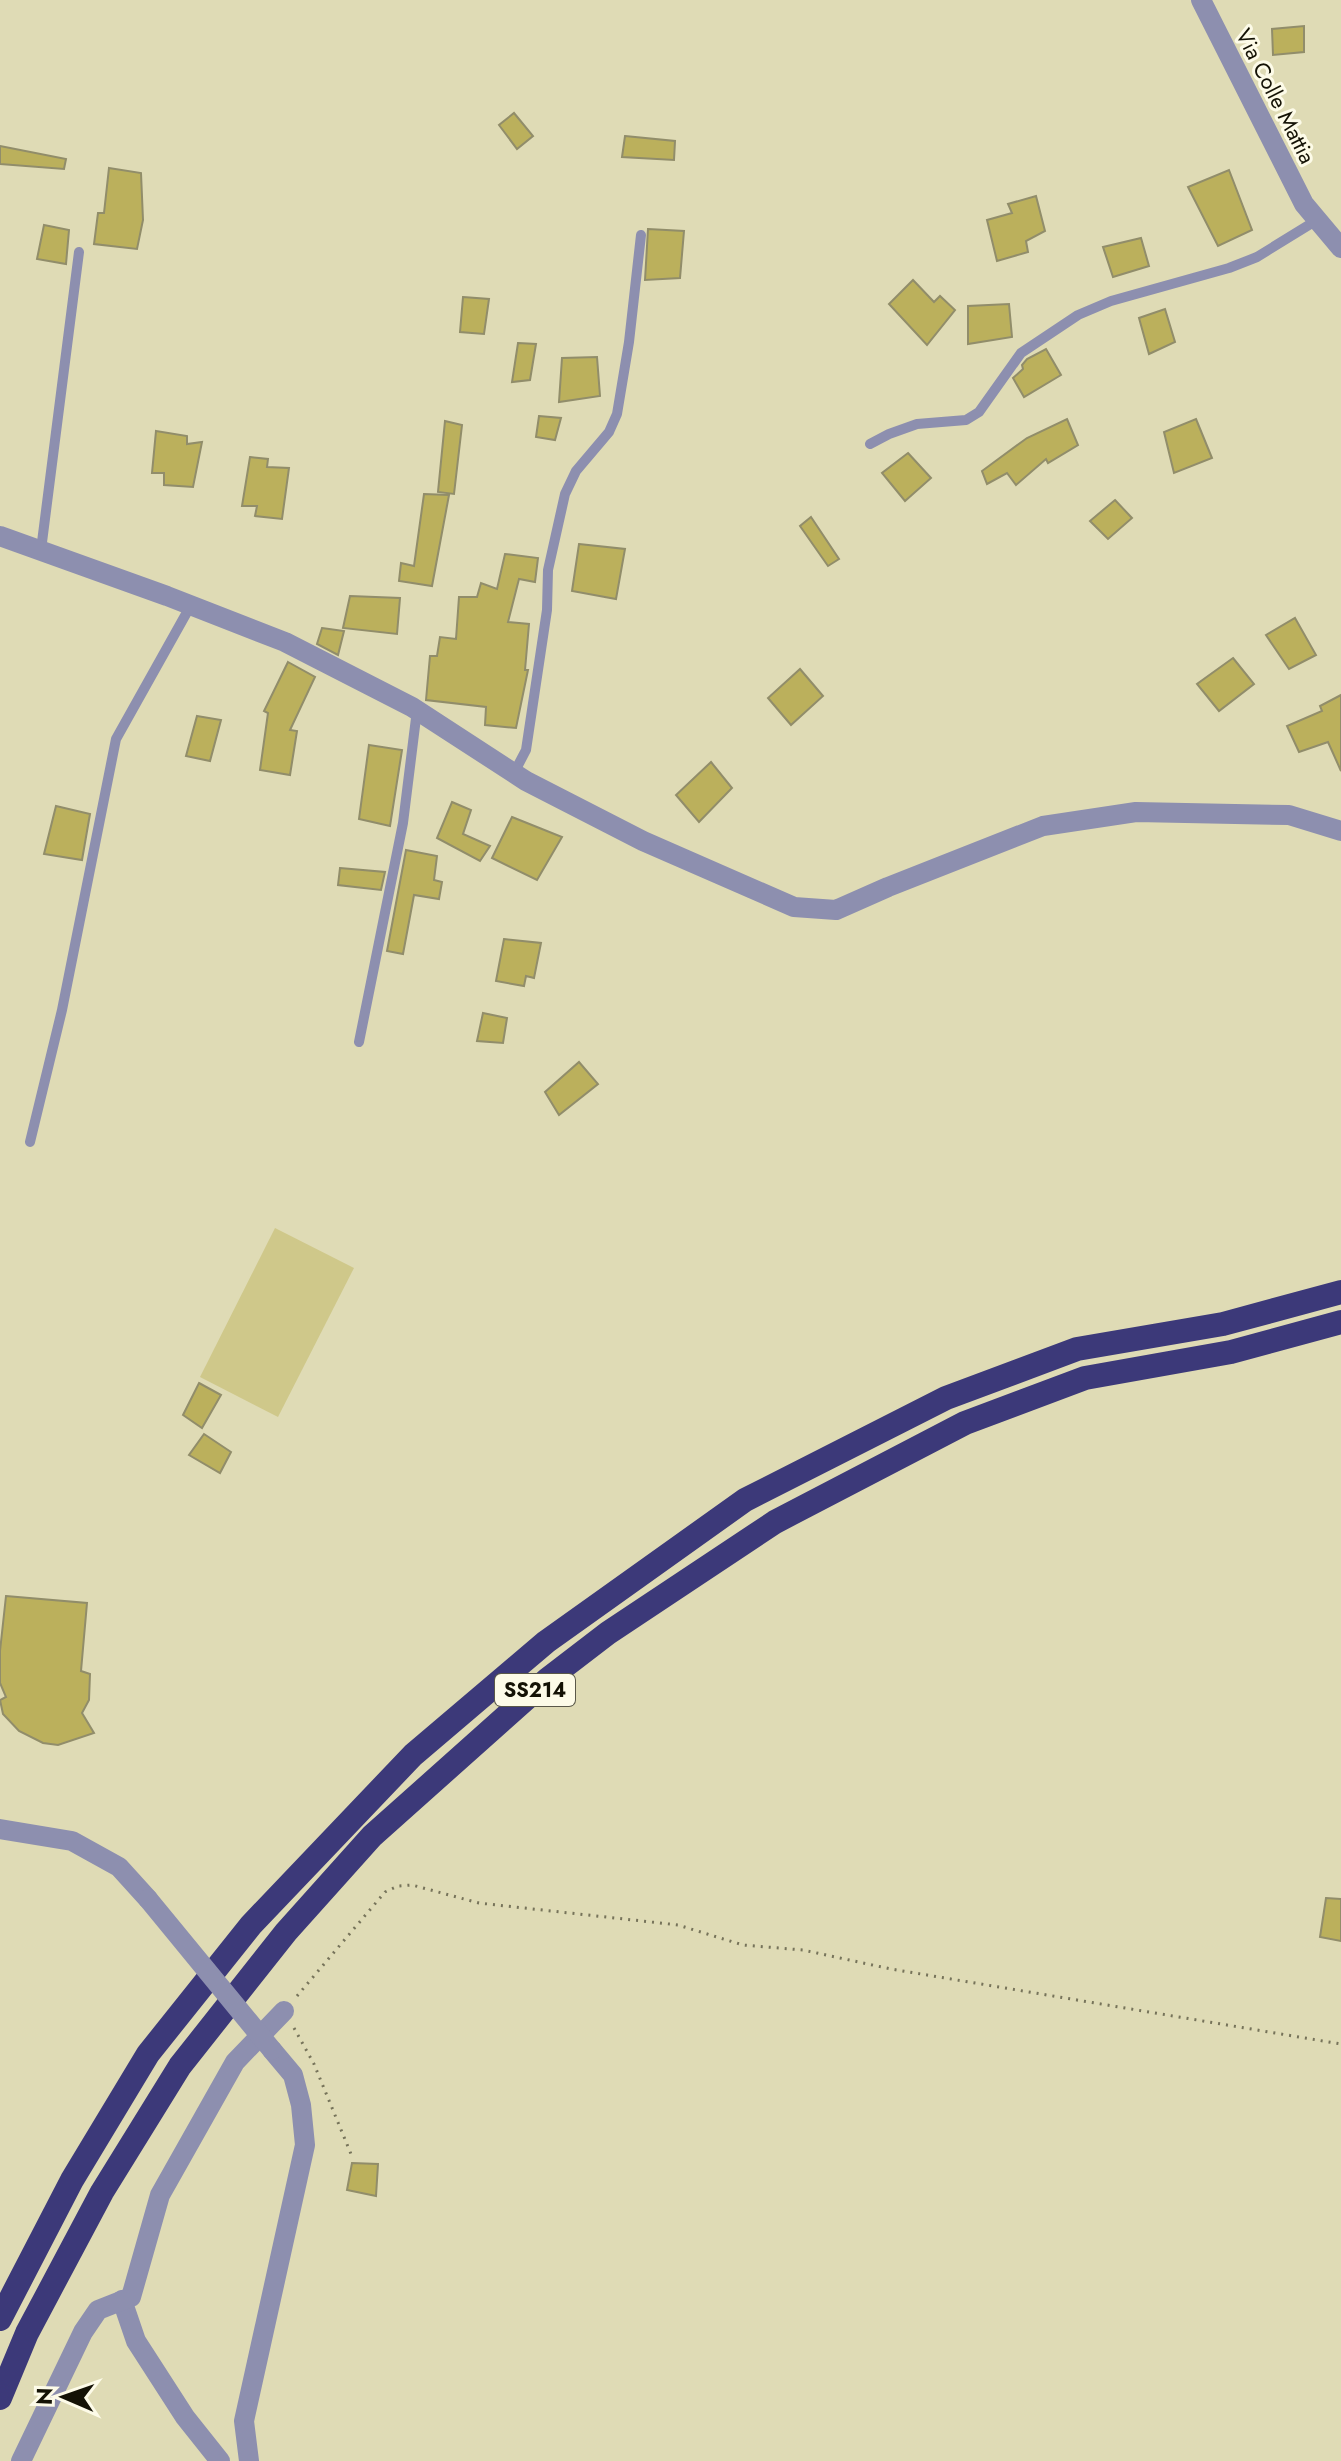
<svg xmlns="http://www.w3.org/2000/svg" width="1341" height="2461" font-family="Jost,sans-serif">
	<style>
		.park { fill: #cfc88a }
		.building { fill: #bbb05c; stroke: #918d6a; stroke-width: 2 }
		.lines { fill: none; stroke-linecap: round; stroke-linejoin: round }
		.path { stroke: #76735a; stroke-width: 3; stroke-dasharray: 2 6; stroke-linecap: butt }
		.lane { stroke: #8d8faf; stroke-width: 10 }
		.street { stroke: #8d8faf; stroke-width: 20 }
		.highway { stroke: #3c3979; stroke-width: 24 }
		.street-bridge { stroke: #8d8faf; stroke-width: 20 }
		.labels { text-anchor: middle; dominant-baseline: central; stroke-width: 6; stroke-linejoin: round; paint-order: stroke }
		.shield { fill: #fdfbe8; stroke: #5a5849; stroke-width: 2 }
		.shield-label { font-size: 20px; font-weight: bold; fill: #141205 }
		.street-label { font-size: 22px; fill: #141205; stroke: #fdfbe8 }
	</style>
	<rect width="100%" height="100%" fill="#dfdbb5"/>
	<!-- park -->
	<path class="park" d="M275 1228 354 1268 278 1417 200 1377Z"/>
	<!-- building -->
	<g class="building">
		<path d="M1304 26V52L1273 55 1272 29Z"/>
		<path d="M514 113 533 136 517 149 499 125Z"/>
		<path d="M625 136 675 141 674 160 622 157Z"/>
		<path d="M0 146 66 159 64 169 0 164Z"/>
		<path d="M109 168 141 173 143 220 137 249 94 244 98 213H104Z"/>
		<path d="M1229 170 1252 230 1218 246 1188 187Z"/>
		<path d="M1036 196 1045 231 1026 241 1028 252 997 261 987 220 1012 213 1008 204Z"/>
		<path d="M44 225 69 230 66 264 37 259Z"/>
		<path d="M648 229 684 231 680 278 645 280Z"/>
		<path d="M1141 238 1149 266 1113 277 1103 247Z"/>
		<path d="M913 280 934 302 940 296 955 310 927 345 889 304Z"/>
		<path d="M463 297 489 299 484 334 460 332Z"/>
		<path d="M1009 304 1012 337 968 344V306Z"/>
		<path d="M1165 309 1175 342 1149 354 1139 318Z"/>
		<path d="M518 343 536 344 530 380 512 382Z"/>
		<path d="M1046 349 1061 375 1024 397 1013 378 1023 369 1022 365 1027 359Z"/>
		<path d="M597 357 600 396 559 402 562 358Z"/>
		<path d="M539 416 561 418 555 440 536 437Z"/>
		<path d="M1067 419 1078 445 1048 463 1046 459 1016 485 1007 473 987 484 982 471 1027 438Z"/>
		<path d="M1196 419 1212 458 1174 473 1164 432Z"/>
		<path d="M445 421 462 425 454 494 438 492Z"/>
		<path d="M156 431 187 436V444L202 442 193 487 164 485V473H152Z"/>
		<path d="M908 453 931 478 905 501 882 473Z"/>
		<path d="M250 457 268 459 267 467 289 468 282 519 255 516 257 506H242Z"/>
		<path d="M424 494 449 495 432 586 399 581 401 563 414 566Z"/>
		<path d="M1115 500 1132 518 1108 539 1090 521Z"/>
		<path d="M811 517 839 559 828 566 800 526Z"/>
		<path d="M579 544 625 549 616 599 572 591Z"/>
		<path d="M505 554 538 558 535 582 519 579 508 622 529 624 525 670H528L516 728 485 725 486 707 426 700 430 656H437L440 637 456 639 459 597H477L481 583 497 589Z"/>
		<path d="M350 596 400 598 397 634 343 628Z"/>
		<path d="M1295 618 1316 655 1289 669 1266 635Z"/>
		<path d="M322 628 344 631 338 655 317 644Z"/>
		<path d="M1233 658 1254 684 1219 711 1197 684Z"/>
		<path d="M288 662 315 677 290 730 297 731 290 775 260 770 268 713 264 711Z"/>
		<path d="M800 669 823 696 791 725 768 698Z"/>
		<path d="M1341 695V771L1328 742 1299 752 1287 726 1322 711 1320 706Z"/>
		<path d="M197 716 221 720 210 761 186 756Z"/>
		<path d="M369 745 402 750 390 826 359 819Z"/>
		<path d="M711 762 732 788 699 822 676 795Z"/>
		<path d="M452 802 471 810 463 834 490 846 480 861 437 838Z"/>
		<path d="M56 806 90 814 82 860 44 854Z"/>
		<path d="M512 817 562 837 537 880 492 858Z"/>
		<path d="M406 850 437 856 434 880 442 882 439 899 414 895 403 954 387 951Z"/>
		<path d="M340 868 385 872 381 890 338 885Z"/>
		<path d="M504 939 541 943 534 978 526 976 524 986 496 981Z"/>
		<path d="M483 1013 507 1018 503 1043 477 1041Z"/>
		<path d="M579 1062 598 1084 559 1115 545 1092Z"/>
		<path d="M199 1383 221 1395 202 1428 183 1415Z"/>
		<path d="M204 1434 231 1452 220 1473 189 1455Z"/>
		<path d="M6 1596 87 1603 81 1671 90 1674 89 1700 82 1713 94 1733 58 1745 43 1743 19 1731 3 1714 0 1700 6 1697 0 1683V1651Z"/>
		<path d="M1326 1898 1341 1899V1941L1320 1937Z"/>
		<path d="M352 2163 378 2164 376 2196 347 2190Z"/>
	</g>
	<g class="lines">
		<!-- path -->
		<g class="path">
			<path d="M297 1996 385 1892 398 1886 412 1885 479 1903 678 1925 743 1945 803 1950 891 1969 1341 2044"/>
			<path d="M294 2028 314 2064 351 2154"/>
		</g>
		<!-- lane -->
		<g class="lane">
			<path d="M870 444 889 434 917 424 966 420 979 412 1021 353 1078 315 1111 301 1229 268 1257 257 1317 220"/>
			<path d="M41 550 79 252"/>
			<path d="M514 773 526 750 547 610 548 570 565 494 576 471 609 432 617 414 629 342 641 235"/>
			<path d="M359 1042 403 823 417 710"/>
			<path d="M30 1142 62 1010 116 739 191 605"/>
		</g>
		<!-- street -->
		<g class="street">
			<path d="M1201 0 1304 204 1341 248"/>
			<path d="M0 536 167 596 285 642 412 707 526 781 643 841 794 907 836 910 888 887 1043 826 1136 812 1289 815 1341 831"/>
			<path d="M0 1829 72 1841 119 1867 148 1899"/>
			<path d="M122 2300 136 2341 185 2417 220 2461"/>
			<path d="M21 2461 83 2332 98 2310 131 2297 160 2195 235 2062 284 2011"/>
			<path d="M249 2461 244 2421 305 2145 301 2105 293 2075 272 2050"/>
		</g>
		<!-- highway -->
		<g class="highway">
			<path d="M0 2319 72 2180 148 2054 251 1925 413 1755 546 1642 745 1500 946 1398 1077 1349 1223 1324 1341 1292"/>
			<path d="M0 2398 27 2333 102 2192 180 2066 286 1932 372 1836 548 1679 608 1633 775 1522 965 1423 1085 1378 1231 1352 1341 1322"/>
		</g>
		<!-- street-bridge -->
		<path class="street-bridge" d="M148 1899 272 2050"/>
	</g>
	<g class="labels">
		<!-- shield labels -->
		<rect class="shield" x="495" y="1674" width="80" height="32" rx="6"/>
		<g class="shield-label">
			<text x="535" y="1690">SS214</text>
		</g>
		<!-- street labels -->
		<g class="street-label">
			<text transform="translate(1276 96) rotate(63)">Via Colle Mattia</text>
		</g>
	</g>
	<!-- north arrow -->
	<g transform="translate(64 2397) rotate(272)" stroke="#fdfbe8" stroke-width="6" paint-order="stroke">
	<path d="M0-6L14 30L0 20L-14 30Z" fill="#141205"/>
	<text y="-12" font-size="22" font-weight="bold" text-anchor="middle" fill="#141205">N</text>
	</g>
</svg>
